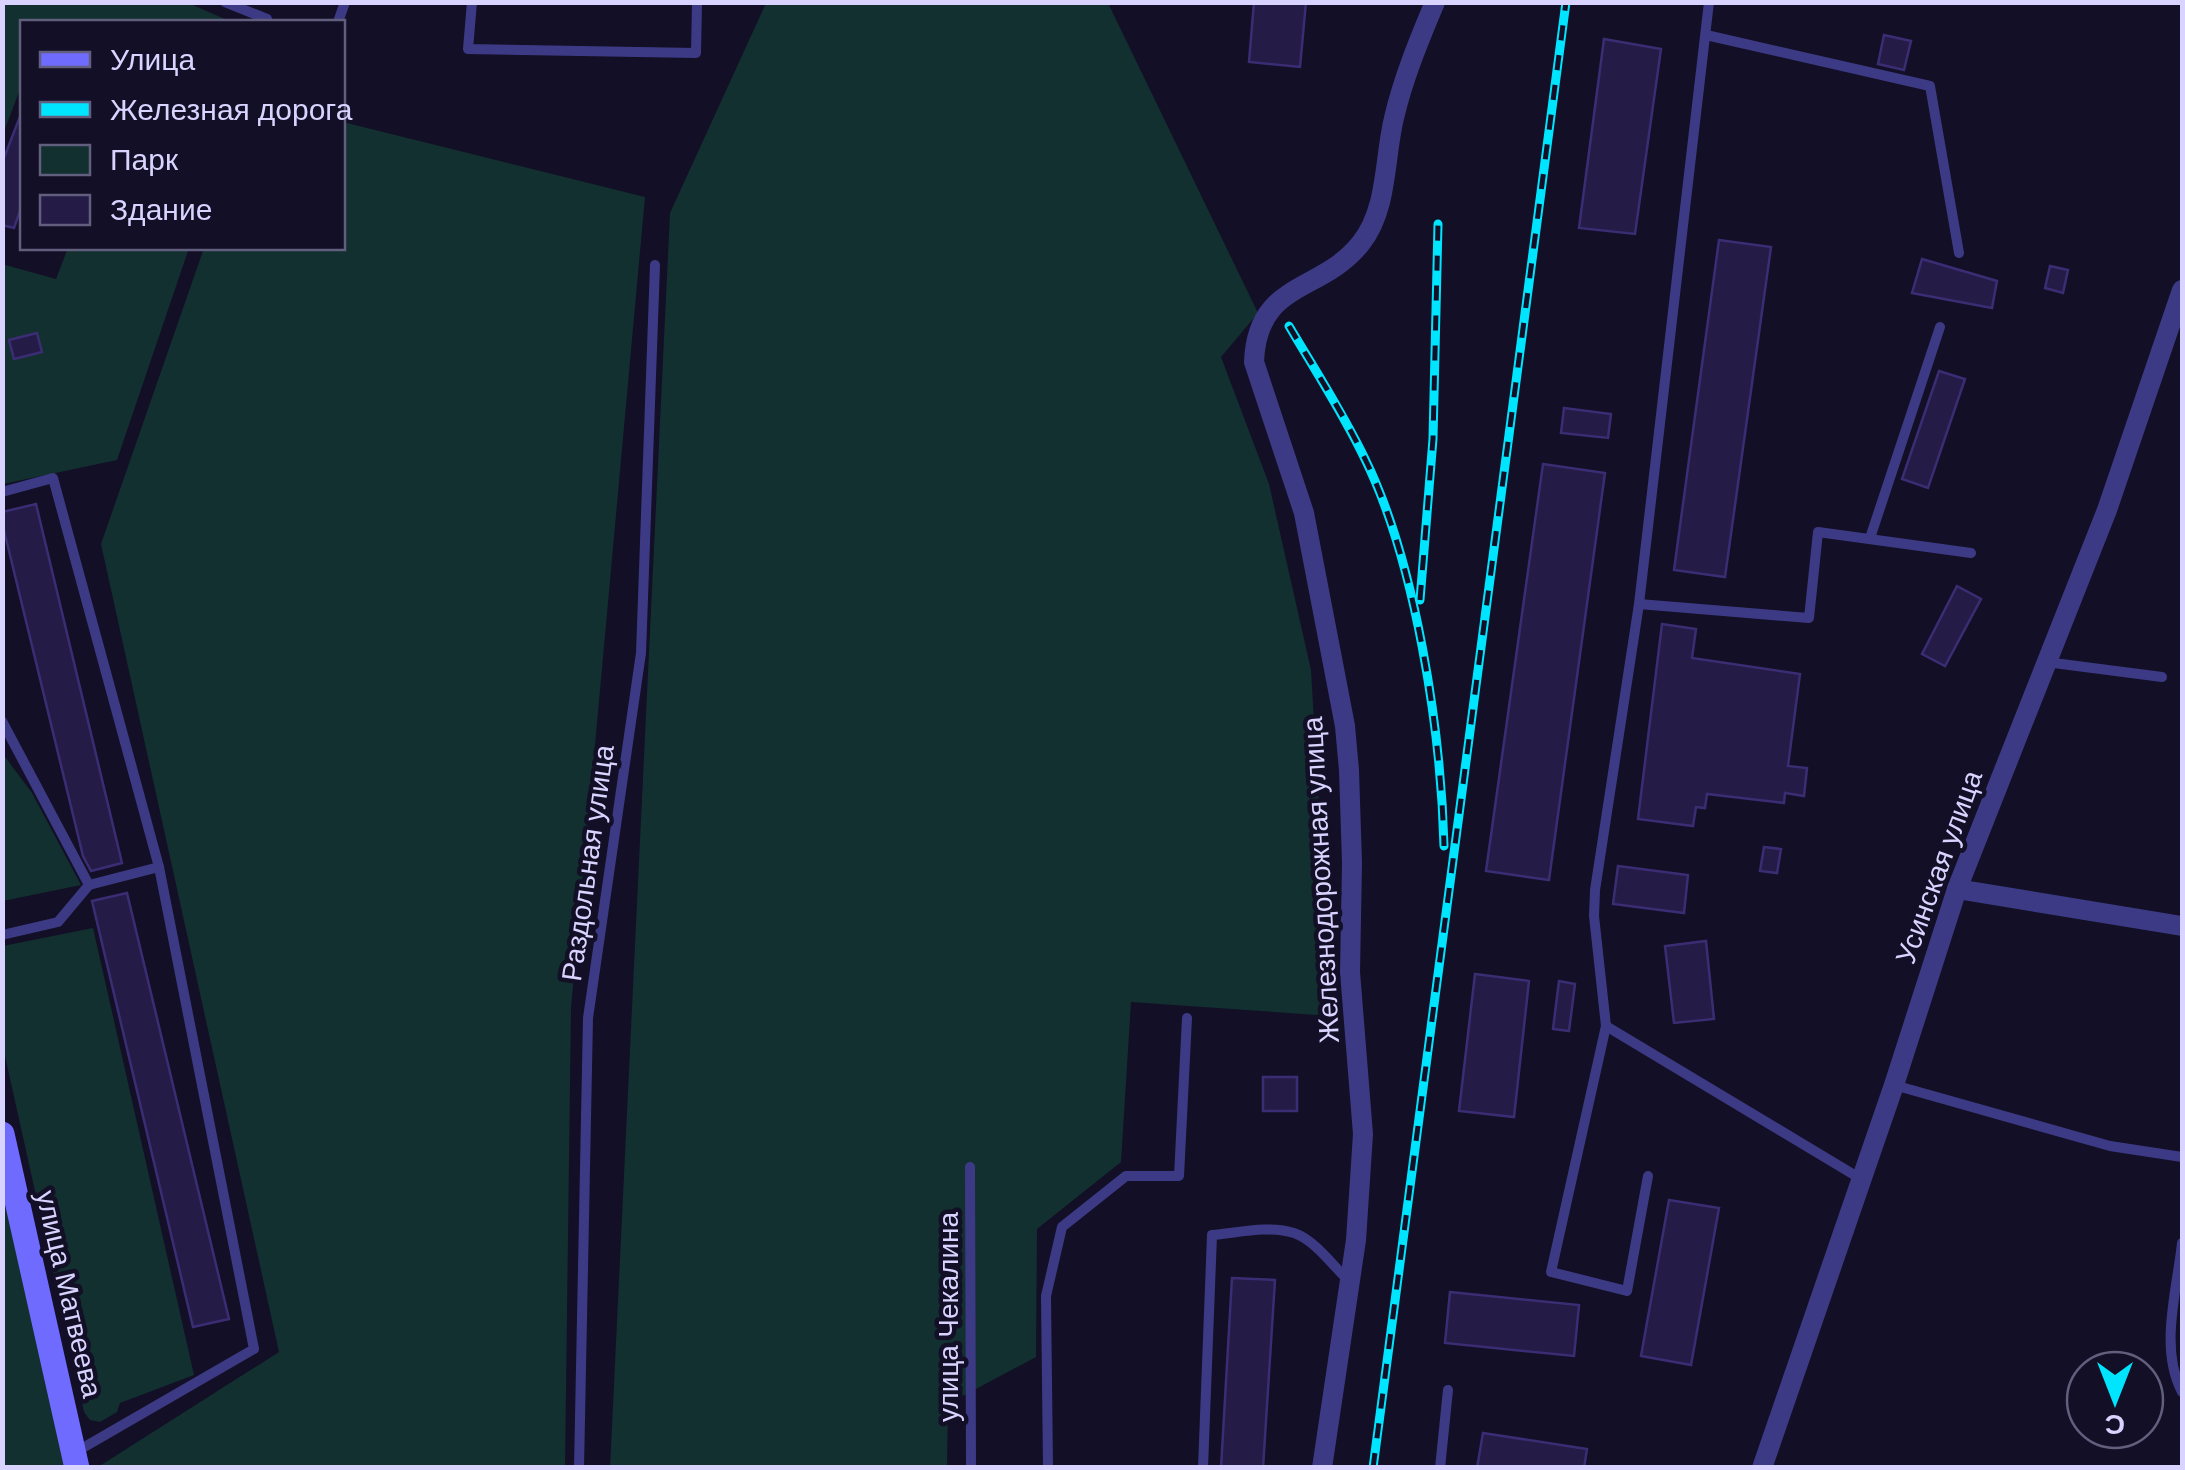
<svg xmlns="http://www.w3.org/2000/svg" width="2185" height="1470" font-family="'DM Sans',sans-serif">
	<style>
		.green { fill: #12302f }
		.building { fill: #241b47; stroke: #3b2d73; stroke-width: 2.5 }
		.lines { fill: none; stroke-linecap: round; stroke-linejoin: round }
		.lane { stroke: #3d3a85; stroke-width: 10 }
		.street { stroke: #3d3a85; stroke-width: 20 }
		.secondary { stroke: #6f6bff; stroke-width: 25 }
		.rail-casing { stroke: #00e5ff; stroke-width: 9 }
		.rail { stroke: #130f26; stroke-width: 5; stroke-dasharray: 15; stroke-linecap: butt }
		.labels { text-anchor: middle; dominant-baseline: central; stroke-width: 9; stroke-linejoin: round; paint-order: stroke }
		.street-label { font-size: 28px; fill: #d9d4ff; stroke: #130f26 }
	</style>
	<rect width="100%" height="100%" fill="#130f26"/>
	<!-- green -->
	<g class="green">
		<path d="M3 2 188 3 232 22H22V84L3 134Z"/>
		<path d="M766 3H1108L1258 313 1221 357 1269 484 1311 670 1331 1016 1131 1002 1121 1162 1037 1229 1036 1357 948 1404 947 1467 610 1468 670 213Z"/>
		<path d="M343 122 645 197 571 1008 565 1467H98L279 1352 101 544 204 248H342Z"/>
		<path d="M68 248H189L117 460 3 484 2 264 56 279Z"/>
		<path d="M3 754 32 793 81 885 3 901Z"/>
		<path d="M93 928 194 1375 120 1403 117 1412 100 1422 90 1420 84 1412 3 1047V946Z"/>
		<path d="M3 1191 65 1467H3Z"/>
	</g>
	<!-- building -->
	<g class="building">
		<path d="M1254 2H1306L1300 67 1249 62Z"/>
		<path d="M1884 35 1911 41 1904 70 1878 64Z"/>
		<path d="M1604 39 1661 49 1635 234 1579 228Z"/>
		<path d="M21 114 22 205 14 228 2 225V163Z"/>
		<path d="M1719 240 1771 247 1725 577 1674 570Z"/>
		<path d="M1922 259 1997 281 1992 308 1912 293Z"/>
		<path d="M2050 266 2068 270 2063 293 2045 288Z"/>
		<path d="M37 333 42 352 14 359 9 340Z"/>
		<path d="M1939 371 1965 379 1928 488 1902 479Z"/>
		<path d="M1564 408 1611 414 1608 438 1561 433Z"/>
		<path d="M1543 464 1605 473 1549 880 1486 871Z"/>
		<path d="M36 504 122 863 91 871 83 856 2 522V512Z"/>
		<path d="M1957 586 1981 599 1945 666 1922 654Z"/>
		<path d="M1662 624 1696 629 1692 658 1800 674 1788 766 1807 768 1804 796 1785 793 1784 803 1707 794 1705 808 1696 807 1693 826 1638 819Z"/>
		<path d="M1764 847 1781 849 1777 873 1760 871Z"/>
		<path d="M1618 866 1688 875 1684 913 1613 904Z"/>
		<path d="M127 893 229 1319 193 1327 92 901Z"/>
		<path d="M1706 941 1714 1019 1674 1023 1665 946Z"/>
		<path d="M1475 974 1529 981 1514 1117 1459 1111Z"/>
		<path d="M1559 981 1575 984 1569 1031 1553 1029Z"/>
		<rect x="1263" y="1077" width="34" height="34"/>
		<path d="M1669 1200 1719 1208 1691 1365 1641 1356Z"/>
		<path d="M1232 1278 1275 1280 1263 1468H1221Z"/>
		<path d="M1450 1292 1579 1305 1574 1356 1445 1343Z"/>
		<path d="M1483 1433 1587 1449 1584 1468H1477Z"/>
	</g>
	<g class="lines">
		<!-- lane -->
		<g class="lane">
			<path d="M225 2 267 19"/>
			<path d="M472 2 468 49 696 53 697 2"/>
			<path d="M338 22 345 2"/>
			<path d="M1706 35 1930 86 1959 253"/>
			<path d="M2 492 53 478 159 867"/>
			<path d="M1870 538 1940 327"/>
			<path d="M1639 604 1809 618 1818 532 1971 553"/>
			<path d="M2046 662 2162 677"/>
			<path d="M2 721 89 885"/>
			<path d="M2 935 58 922 89 885 159 867 254 1349 74 1453"/>
			<path d="M1606 1026 1861 1179"/>
			<path d="M1894 1085 2110 1146 2182 1157"/>
			<path d="M970 1167 971 1468"/>
			<path d="M1648 1176 1627 1291 1551 1272 1606 1026 1594 916 1595 890 1639 604 1709 2"/>
			<path d="M2182 1243C2177 1291 2159 1348 2182 1392"/>
			<path d="M579 1468 588 1018 641 653 655 265"/>
			<path d="M1048 1468 1046 1296 1062 1227 1126 1176H1179L1187 1018"/>
			<path d="M1203 1468 1212 1235C1237 1233 1269 1225 1294 1233 1315 1240 1333 1266 1349 1281"/>
			<path d="M1440 1468 1448 1390"/>
		</g>
		<!-- street -->
		<g class="street">
			<path d="M1957 889 2182 926"/>
			<path d="M1322 1468 1356 1240 1363 1134 1350 972 1352 863 1349 770 1345 726 1304 513 1254 362C1257 280 1321 294 1361 243 1388 209 1384 159 1394 118 1403 79 1419 40 1435 2"/>
			<path d="M1762 1468 1894 1085 1957 889 2107 510 2182 290"/>
		</g>
		<!-- secondary -->
		<path class="secondary" d="M2 1134 77 1468"/>
		<!-- rail casing -->
		<g class="rail-casing">
			<g id="rail">
				<path d="M1289 326C1315 370 1343 413 1365 459 1416 563 1441 731 1444 846"/>
				<path d="M1420 600 1433 439 1438 224"/>
				<path d="M1373 1468 1566 2"/>
			</g>
		</g>
		<!-- rail -->
		<use href="#rail" class="rail"/>
	</g>
	<g class="labels">
		<!-- street labels -->
		<g class="street-label">
			<text transform="translate(588 863) rotate(-82)">Раздольная улица</text>
			<text transform="translate(1939 867) rotate(-70)">Усинская улица</text>
			<text transform="translate(1321 880) rotate(-93)">Железнодорожная улица</text>
			<text transform="translate(69 1294) rotate(77)">улица Матвеева</text>
			<text transform="translate(948 1317) rotate(-90)">улица Чекалина</text>
		</g>
	</g>
	<!-- border -->
	<rect width="2185" height="1470" fill="none" stroke="#d9d4ff" stroke-width="10"/>
	<!-- legend -->
	<rect x="20" y="20" width="325" height="230" fill="#130f26" stroke="#625e7d" stroke-width="2.5"/>
	<rect x="40" y="52" width="50" height="15" fill="#6f6bff" stroke="#625e7d" stroke-width="2.5"/>
	<text x="110" y="70" font-size="30" fill="#d9d4ff">Улица</text>
	<rect x="40" y="102" width="50" height="15" fill="#00e5ff" stroke="#625e7d" stroke-width="2.5"/>
	<text x="110" y="120" font-size="30" fill="#d9d4ff">Железная дорога</text>
	<rect x="40" y="145" width="50" height="30" fill="#12302f" stroke="#625e7d" stroke-width="2.5"/>
	<text x="110" y="170" font-size="30" fill="#d9d4ff">Парк</text>
	<rect x="40" y="195" width="50" height="30" fill="#241b47" stroke="#625e7d" stroke-width="2.5"/>
	<text x="110" y="220" font-size="30" fill="#d9d4ff">Здание</text>
	<!-- north arrow -->
	<g transform="translate(2115 1400) rotate(180)"><circle r="48" fill="#130f26" stroke="#625e7d" stroke-width="2.5"/>
	<path d="M0-8L18 38L0 25L-18 38Z" fill="#00e5ff"/>
	<text y="-15" font-size="28" font-weight="bold" text-anchor="middle" fill="#d9d4ff">С</text>
	</g>
</svg>
